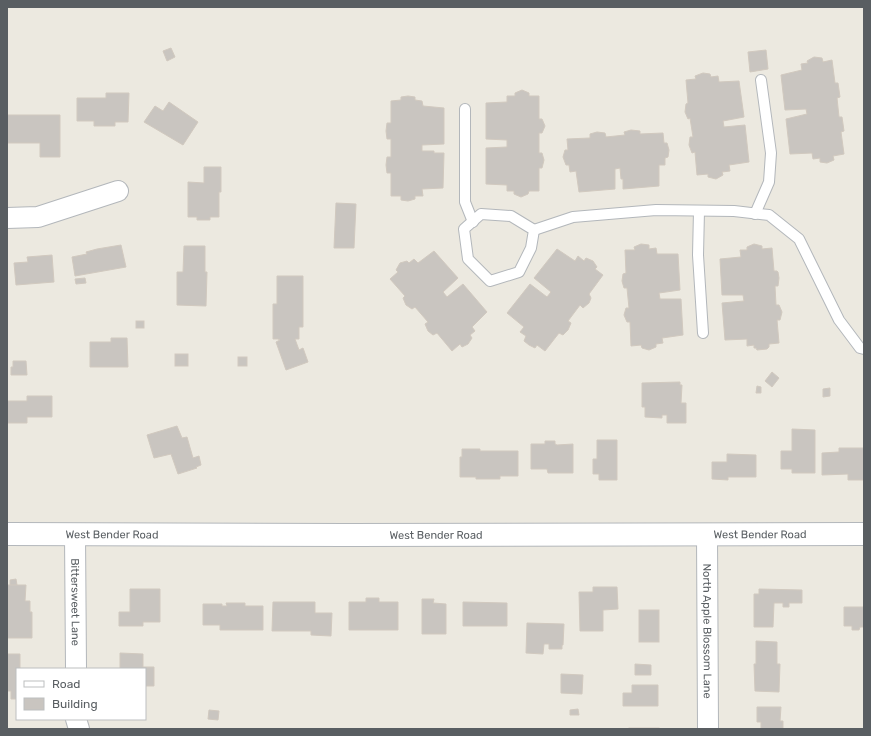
<svg xmlns="http://www.w3.org/2000/svg" width="871" height="736" font-family="Rubik,sans-serif">
	<style>
		.building { fill: #c9c5c0; stroke: #d1c9bf }
		.lines { fill: none; stroke-linecap: round; stroke-linejoin: round }
		.service-casing { stroke: #b3b7bb; stroke-width: 12 }
		.minor-casing { stroke: #b3b7bb; stroke-width: 22 }
		.tertiary-casing { stroke: #b3b7bb; stroke-width: 24 }
		.service { stroke: #fff; stroke-width: 10 }
		.minor { stroke: #fff; stroke-width: 20 }
		.tertiary { stroke: #fff; stroke-width: 22 }
		.labels { text-anchor: middle; dominant-baseline: central; stroke-width: 3; stroke-linejoin: round; paint-order: stroke }
		.street-label { font-size: 11px; fill: #595e62; stroke: #fff }
	</style>
	<rect width="100%" height="100%" fill="#ece9e0"/>
	<!-- building -->
	<g class="building">
		<path d="M171 48 175 57 167 61 163 51Z"/>
		<path d="M766 50 768 69 750 72 748 52Z"/>
		<path d="M814 57 822 58 823 62 832 60 835 83H838L840 97 837 98 839 117H842L844 131 841 132 844 154 833 156 834 160 827 163 820 162V158L813 159 812 153 790 154 786 119 807 114 806 109 785 110 781 75 802 70 801 64 808 63 807 61Z"/>
		<path d="M703 73 710 74 711 77 718 76 719 82 739 81 744 117 723 121 724 127 745 125 749 162 729 165 730 171 722 172 723 175 716 179 708 177V174L697 175 695 152 692 153 689 145 690 137H693L690 118 688 119 685 112 686 104 688 103 686 80 696 79 695 76Z"/>
		<path d="M522 90 529 93V96H539V119H542L545 126 542 133H539V153H542L544 160 542 168H539V191H529L528 194 521 197 514 194V191H507V185L486 184V148L507 147V140L486 139V103L507 102V96H515V93Z"/>
		<path d="M106 93H129L128 122H115V126H94V121H77V98H106Z"/>
		<path d="M408 96 415 97V100L422 101 423 106 444 108V144L422 145V151H434V153H444L443 188 422 189 423 196H415V199L408 201 401 200V196H391V173H387L386 165 387 157H391V139H387L386 131 387 123H391V101L401 100V97Z"/>
		<path d="M169 102 198 122 183 145 144 122 155 106 163 111Z"/>
		<path d="M7 115H60V157H40V143H7Z"/>
		<path d="M631 130 640 131V134L663 133 664 143H667L669 150 668 157 665 158V165H659V186L623 189V179H621L620 168 615 169V189L579 192 576 171 570 172 569 165H566L563 157 565 150H568L567 139 590 138V134L597 132 605 133 606 137 625 135 624 132Z"/>
		<path d="M204 167H221V192H219V217H210V220H197V217H188V182L204 183Z"/>
		<path d="M336 203 356 204 354 248H334Z"/>
		<path d="M641 244 649 245V249L656 248 657 254H678L680 290 659 293 660 299H681L683 335 662 338 663 343 656 344V347L649 350 642 348 641 345 631 346 630 322H627L624 315 626 308H629L627 288H624L622 281 623 274 626 273 625 250H635L634 247Z"/>
		<path d="M754 244 762 246V249L772 248 774 271H777L778 272 779 278 778 286H775L776 305H779L782 312 780 320H777L779 343 769 344V347L767 349 757 350 756 348H754V345L747 346V339L725 340 722 303 744 301 743 295H722L720 259 741 257 740 250H747V247Z"/>
		<path d="M121 245 126 267 75 276 72 257 87 254 86 252 97 249Z"/>
		<path d="M184 246H205V272H207L206 306 177 305V272H183Z"/>
		<path d="M557 249 575 261 578 256 584 261 586 258 593 261 597 267 595 269 603 275 589 294 591 298 589 303 583 308 580 305 568 321 571 323 568 330 563 335 559 333 545 351 537 345 535 348 529 345 524 341 526 336 520 332 524 327 507 313 530 284 547 297 551 292 534 278Z"/>
		<path d="M434 251 458 278 443 292 447 297 463 284 487 312 472 327 475 331 470 335 472 338 468 344 462 347 460 344 452 351 437 333 433 335 428 331 425 324 428 322 415 307 412 309 406 305 403 298 405 296 390 279 398 272 396 270 400 263 407 261 409 263 414 259 418 263Z"/>
		<path d="M52 255 54 282 16 285 14 263 28 262 27 257Z"/>
		<path d="M277 276H303V327H299V339H295L299 350 303 348 308 362 286 370 276 342 280 340 278 339H273V304H277Z"/>
		<path d="M85 278 86 283 76 284 75 279Z"/>
		<rect x="136" y="321" width="8" height="7"/>
		<path d="M111 338H127L128 367H90V342H111Z"/>
		<rect x="175" y="354" width="13" height="12"/>
		<rect x="238" y="357" width="9" height="9"/>
		<path d="M13 361H26L27 375H11V367H13Z"/>
		<path d="M772 372 779 378 772 387 765 381Z"/>
		<path d="M680 382V385H682L681 403H686V423H667V415H662V418L645 417V407H642V383Z"/>
		<path d="M757 386 761 387V393H756Z"/>
		<path d="M830 388V396L823 397V389Z"/>
		<path d="M27 396H52V417H27V423H7V401H27Z"/>
		<path d="M177 426 182 438 187 437 193 458 199 456 201 465 196 467 197 468 178 474 171 454 154 458 147 435Z"/>
		<path d="M792 429 815 430V473H792V469H781V451H792Z"/>
		<path d="M597 440H617V480H599V474H593V459H597Z"/>
		<path d="M545 441H555V444L557 445 573 444V473H548L547 469H531V444H545Z"/>
		<path d="M839 448H864V480H848V474L822 475V453L839 452Z"/>
		<path d="M462 449H480V451H518V476H500V479H476V477H460V457H462Z"/>
		<path d="M727 454 756 455V477H728V480L712 479V462H727Z"/>
		<path d="M16 579 17 585 10 586V580Z"/>
		<path d="M7 585H26L25 601H30V612H32V638H7Z"/>
		<path d="M593 587H617L618 609 603 610V631H580L579 592H593Z"/>
		<path d="M130 589H160V622H143V626H119V612H130Z"/>
		<path d="M759 589 802 590V603H789V607H783V603H774L773 627H754V594H759Z"/>
		<path d="M366 598H379V602H398V630H349V602H366Z"/>
		<path d="M422 599H434L433 603 446 604V634H422Z"/>
		<path d="M273 602H315V613H332L331 636 311 635V631H272Z"/>
		<path d="M463 602 507 603V626H463Z"/>
		<path d="M226 603H245V606H263V630H220V625H203V604H222V606H227Z"/>
		<path d="M844 607H864V627H860L859 630H852V626H844Z"/>
		<rect x="639" y="610" width="20" height="32"/>
		<path d="M527 623 564 624 563 645H562V649H549V644H544L543 654 526 653Z"/>
		<path d="M756 641 777 642V664H780L779 692 755 691 754 664H756Z"/>
		<path d="M120 653 143 654V667H154V686H145V669H120Z"/>
		<path d="M7 654H20V669H17V699H11V691H7Z"/>
		<path d="M635 664 651 665V675H635Z"/>
		<path d="M561 674 583 675 582 694 561 693Z"/>
		<path d="M632 685H658V706H623V693H632Z"/>
		<path d="M757 707H781L780 721H783V729H761V722H757Z"/>
		<path d="M578 709 579 715H570V710Z"/>
		<path d="M209 710 219 711 218 720 208 719Z"/>
		<rect x="629" y="728" width="30" height="1"/>
	</g>
	<g class="lines">
		<!-- service casing -->
		<g class="service-casing">
			<g id="service">
				<path d="M465 109V202L473 222"/>
				<path d="M699 211 698 255 703 333"/>
				<path d="M481 214 511 216 534 230 531 248 519 272 490 281 468 259 464 229Z"/>
				<path d="M755 214 769 182 771 153 761 80"/>
				<path d="M534 230 573 217 656 210 734 211 769 215 799 239 839 320 860 348 864 349"/>
			</g>
		</g>
		<!-- minor casing -->
		<g class="minor-casing">
			<g id="minor">
				<path d="M7 218 38 217 118 191"/>
				<path id="s1" d="M75 534 76 669"/>
				<path id="s2" d="M707 534 708 729"/>
				<path d="M76 719 79 729"/>
			</g>
		</g>
		<!-- tertiary casing -->
		<g class="tertiary-casing">
			<g id="tertiary">
				<path id="s3" d="M7 534 346 535 864 534"/>
			</g>
		</g>
		<!-- service -->
		<use href="#service" class="service"/>
		<!-- minor -->
		<use href="#minor" class="minor"/>
		<!-- tertiary -->
		<use href="#tertiary" class="tertiary"/>
	</g>
	<g class="labels">
		<!-- street labels -->
		<g class="street-label">
			<text stroke="none"><textPath href="#s3" startOffset="105">West Bender Road</textPath></text>
			<text stroke="none"><textPath href="#s3" startOffset="753">West Bender Road</textPath></text>
			<text stroke="none"><textPath href="#s3" startOffset="429">West Bender Road</textPath></text>
			<text stroke="none"><textPath href="#s1" startOffset="68">Bittersweet Lane</textPath></text>
			<text stroke="none"><textPath href="#s2" startOffset="97">North Apple Blossom Lane</textPath></text>
		</g>
	</g>
	<!-- border -->
	<rect width="871" height="736" fill="none" stroke="#595e62" stroke-width="16"/>
	<!-- legend -->
	<rect x="16" y="668" width="130" height="52" fill="#ffffff" stroke="#bdbfc0"/>
	<rect x="24" y="681" width="20" height="6" fill="#ffffff" stroke="#bdbfc0"/>
	<text x="52" y="688" font-size="12" fill="#595e62">Road</text>
	<rect x="24" y="698" width="20" height="12" fill="#c9c5c0" stroke="#bdbfc0"/>
	<text x="52" y="708" font-size="12" fill="#595e62">Building</text>
</svg>
